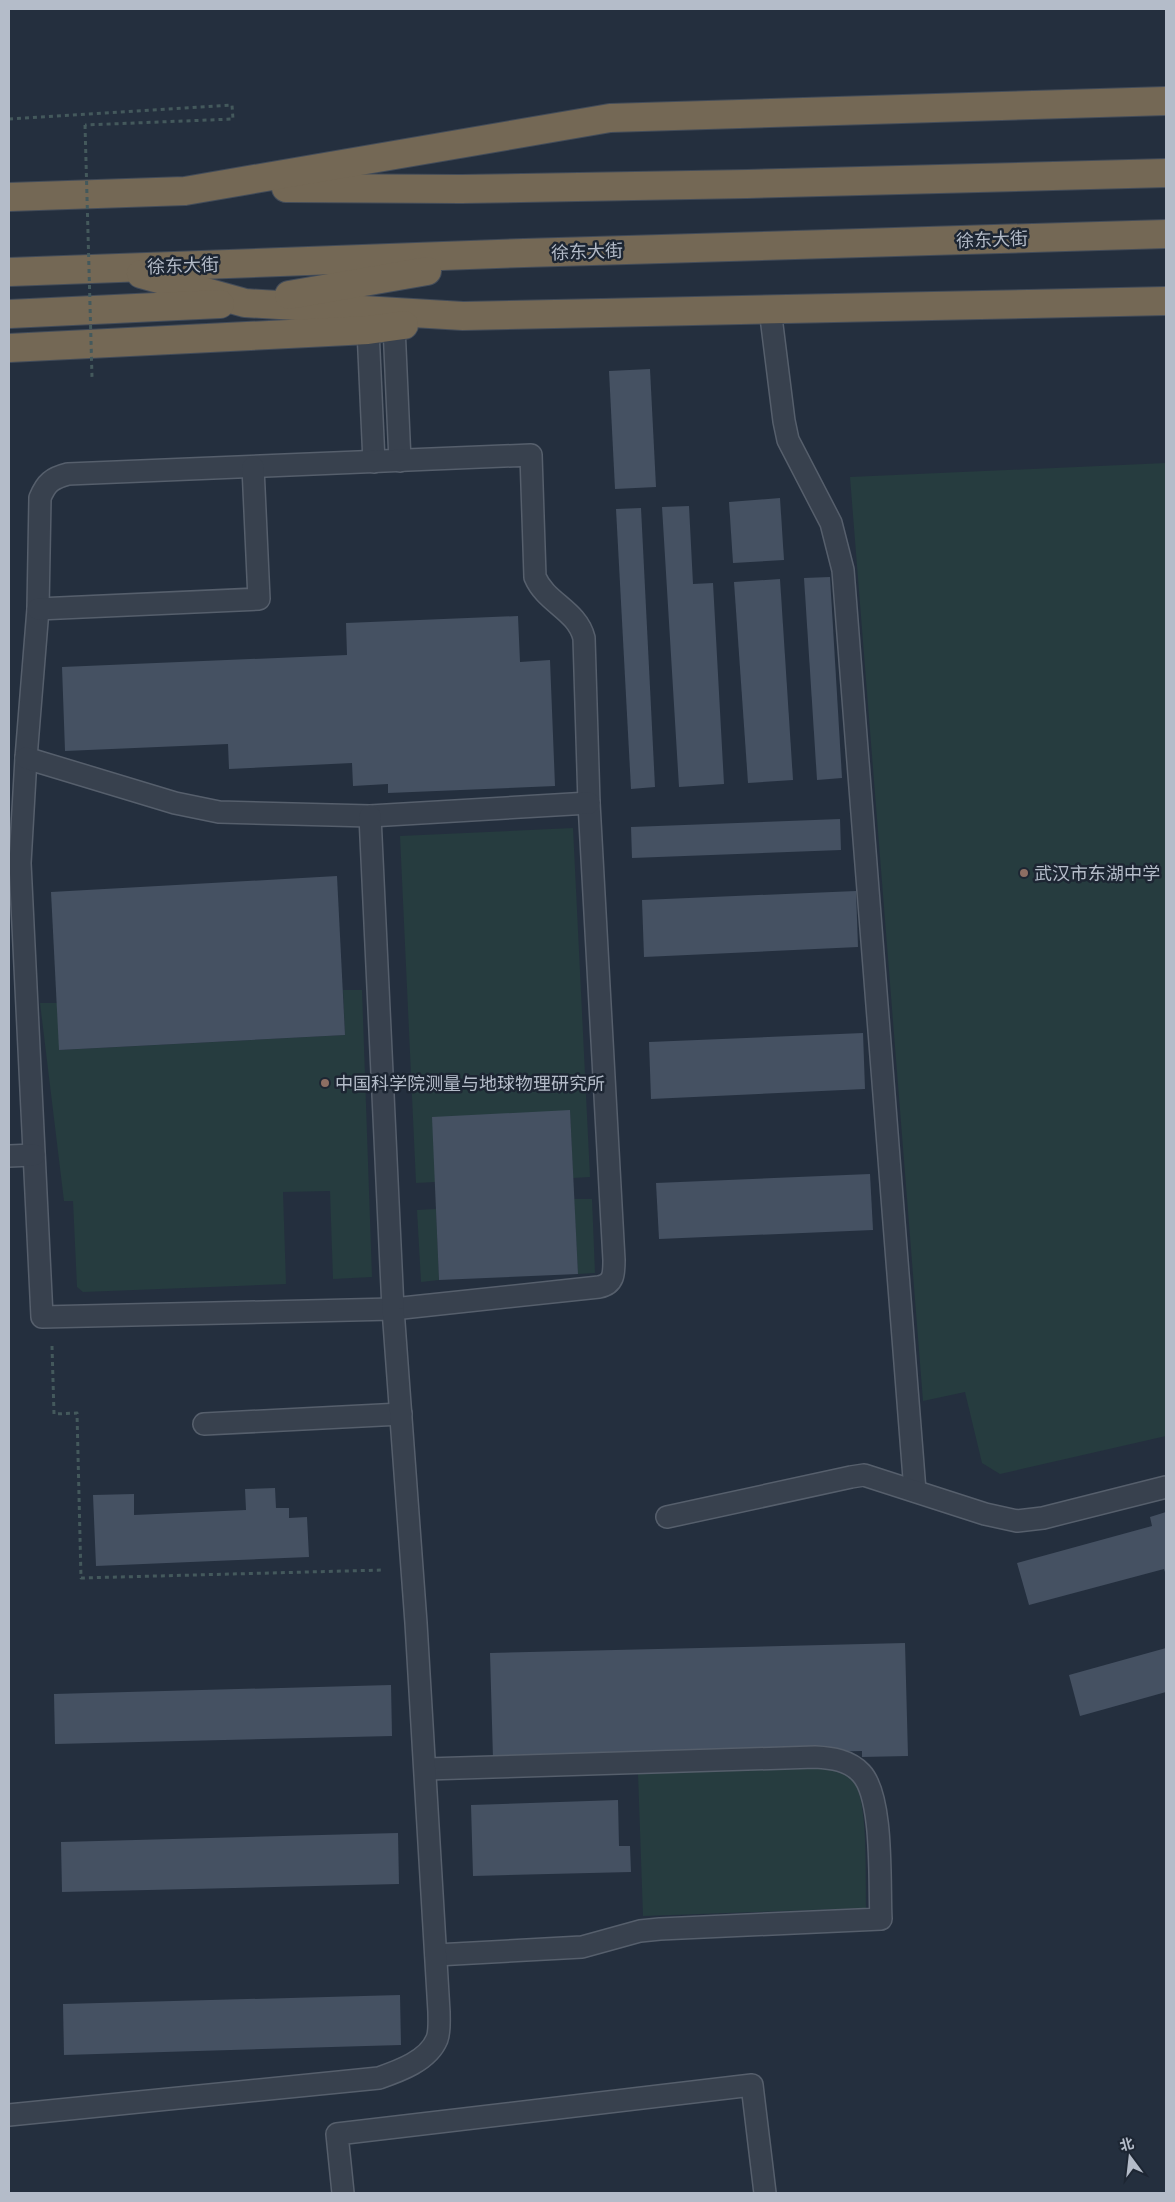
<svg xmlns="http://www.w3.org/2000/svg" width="1175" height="2202" font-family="'Golos Text','Noto Sans SC',sans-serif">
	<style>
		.green { fill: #263c3f }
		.building { fill: #455162 }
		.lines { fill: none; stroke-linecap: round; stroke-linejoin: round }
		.lane-casing { stroke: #565f6c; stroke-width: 24 }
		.highway-casing { stroke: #434c59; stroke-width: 30 }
		.path { stroke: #44595c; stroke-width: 3; stroke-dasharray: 4 4; stroke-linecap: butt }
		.lane { stroke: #38414e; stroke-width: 21 }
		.highway { stroke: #746855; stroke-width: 28 }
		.path-bridge { stroke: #44595c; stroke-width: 3; stroke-dasharray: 4 4; stroke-linecap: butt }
		.education-dot { fill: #8d6e63; stroke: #1d2633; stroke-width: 2 }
		.labels { text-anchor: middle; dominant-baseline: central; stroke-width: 5; stroke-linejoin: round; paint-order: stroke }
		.street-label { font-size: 18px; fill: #b4bcc9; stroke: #1d2633 }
		.poi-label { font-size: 18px; fill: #b4bcc9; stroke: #1d2633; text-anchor: start }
	</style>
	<rect width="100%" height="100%" fill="#242f3e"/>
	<!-- green -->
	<g class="green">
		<path d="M1166 463V1436L1000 1474 982 1463 965 1392 923 1401 850 477Z"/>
		<path d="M573 828 590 1177 573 1178 570 1111 435 1182 416 1183 400 836Z"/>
		<path d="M343 990H362L372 1277 333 1279 330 1191 283 1192 286 1284 83 1292 77 1287 73 1201H64L40 1003H57L60 1050 345 1035Z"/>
		<path d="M574 1199H592L595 1273 578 1274Z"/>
		<path d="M436 1209 439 1280 421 1282 417 1210Z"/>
		<path d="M829 1767C838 1770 847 1773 853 1780 869 1800 865 1880 866 1908L643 1916 638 1773Z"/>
	</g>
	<!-- building -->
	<g class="building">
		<path d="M650 369 656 487 615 489 609 371Z"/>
		<path d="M780 498 784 560 733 563 729 502Z"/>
		<path d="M689 506 693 584 713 583 724 784 679 787 662 507Z"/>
		<path d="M641 508 655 787 631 789 616 509Z"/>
		<path d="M830 577 842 778 817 780 804 578Z"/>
		<path d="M780 579 793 780 748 783 734 582Z"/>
		<path d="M518 616 520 662 550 660 555 786 388 793V784L353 786 352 763 229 769 228 744 65 751 62 667 347 655 346 623Z"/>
		<path d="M840 819 841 850 632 858 631 827Z"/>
		<path d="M337 876 345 1035 59 1050 51 892Z"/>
		<path d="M856 891 858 947 644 957 642 900Z"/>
		<path d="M863 1033 865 1089 651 1099 649 1042Z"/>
		<path d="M570 1110 578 1274 439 1280 432 1117Z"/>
		<path d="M870 1174 873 1230 659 1239 656 1183Z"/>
		<path d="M275 1488 276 1508H289V1518L307 1517 309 1557 96 1566 93 1495 134 1494V1515L246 1510 245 1489Z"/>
		<path d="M1166 1512V1575L1164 1569 1029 1605 1017 1563 1152 1526 1150 1517Z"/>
		<path d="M905 1643 908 1756 862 1757V1751L493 1759 490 1653Z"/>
		<path d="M1166 1648V1692L1080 1716 1069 1675Z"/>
		<path d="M391 1685 392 1736 55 1744 54 1694Z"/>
		<path d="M618 1800 619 1846H630L631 1872 473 1876 471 1805Z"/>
		<path d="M398 1833 399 1884 62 1892 61 1842Z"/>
		<path d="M400 1995 401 2045 64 2055 63 2004Z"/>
	</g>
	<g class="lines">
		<!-- lane casing -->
		<g class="lane-casing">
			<g id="lane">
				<path d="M770 309 784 421 788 440 831 523 843 570 915 1491"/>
				<path d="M394 326 400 461"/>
				<path d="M368 330 374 462"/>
				<path d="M531 455 535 577C546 603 577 610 584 638L589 803 614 1260C614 1274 614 1284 599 1287L393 1309 42 1317 20 863 26 758 38 609 40 498C46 483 52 478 68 474Z"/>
				<path d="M38 609 259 599 253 467"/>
				<path d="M26 758 175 803 219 812 370 816 589 803"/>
				<path d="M9 1156 34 1155"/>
				<path d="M204 1424 401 1414"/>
				<path d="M667 1517 851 1477 864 1475 985 1514 1017 1521 1043 1518 1166 1487"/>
				<path d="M426 1769 815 1757C832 1758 849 1760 861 1773 884 1797 879 1884 881 1919L660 1929 640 1931 582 1947 436 1955"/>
				<path d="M9 2115 379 2078C399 2071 428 2061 437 2039 440 2031 439 2021 439 2012L416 1623 393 1309 370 816"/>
				<path d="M343 2193 337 2134 752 2085 765 2193"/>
			</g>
		</g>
		<!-- highway casing -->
		<g class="highway-casing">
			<g id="highway">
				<path d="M286 188 461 189 747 184 1166 173"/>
				<path d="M9 197 185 191 610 118 1166 101"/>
				<path d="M9 272 524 253 1166 234"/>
				<path d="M141 274 245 303 463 316 1166 301"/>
				<path d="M289 295 427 271"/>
				<path d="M9 314 220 304"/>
				<path d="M9 348 368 330 404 325"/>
			</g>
		</g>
		<!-- path -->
		<g class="path">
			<path d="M9 119 232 105 233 119 85 125"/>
			<path d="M52 1346 54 1414 77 1413 81 1578 383 1570"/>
		</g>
		<!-- lane -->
		<use href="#lane" class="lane"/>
		<!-- highway -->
		<use href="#highway" class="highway"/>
		<!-- path-bridge -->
		<path class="path-bridge" d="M85 125 92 377"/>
	</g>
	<!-- markers -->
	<g class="education-dot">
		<circle cx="1024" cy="873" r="5"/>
		<circle cx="325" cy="1083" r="5"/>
	</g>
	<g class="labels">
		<!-- street labels -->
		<g class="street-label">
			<text transform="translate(992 239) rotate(-2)">徐东大街</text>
			<text transform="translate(587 251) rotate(-2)">徐东大街</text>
			<text transform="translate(183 265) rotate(-2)">徐东大街</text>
		</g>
		<!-- poi labels -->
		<g class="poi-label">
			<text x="1034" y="873">武汉市东湖中学</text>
			<text x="335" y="1083">中国科学院测量与地球物理研究所</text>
		</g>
	</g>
	<!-- border -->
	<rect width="1175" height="2202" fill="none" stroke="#b4bcc9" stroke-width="20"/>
	<!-- north arrow -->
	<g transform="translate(1130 2157) rotate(345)" stroke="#1d2633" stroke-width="4" paint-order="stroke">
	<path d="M0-4L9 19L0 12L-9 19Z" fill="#b4bcc9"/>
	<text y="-8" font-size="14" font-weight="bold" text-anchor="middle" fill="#b4bcc9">北</text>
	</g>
</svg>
